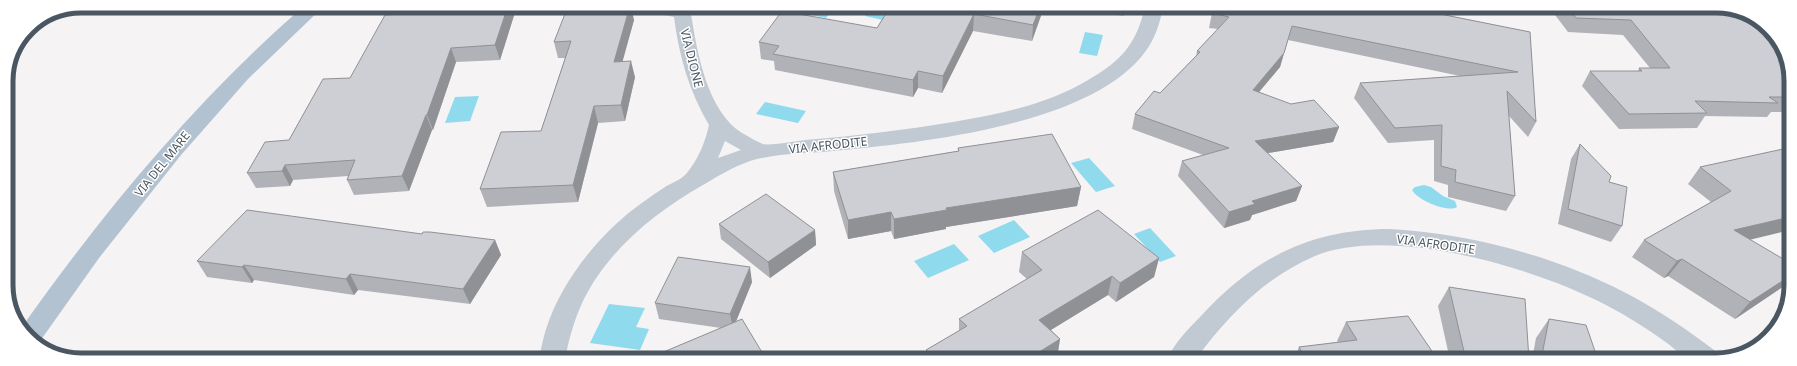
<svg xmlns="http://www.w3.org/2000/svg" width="1797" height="366" font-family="'Noto Sans',sans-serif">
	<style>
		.water { fill: #90daee }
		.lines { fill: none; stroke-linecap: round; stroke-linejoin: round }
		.minor { fill: #c1cad2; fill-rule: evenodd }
		.major { fill: #b3c2d1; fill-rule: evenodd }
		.wall { fill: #b0b2b7 }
		.shaded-wall { fill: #909195 }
		.building { fill: #cdcfd5; stroke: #909195 }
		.labels { text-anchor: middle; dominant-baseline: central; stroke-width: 3; stroke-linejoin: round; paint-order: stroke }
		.street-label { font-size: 12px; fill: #4a5661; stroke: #fff }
		.rim { fill: none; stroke: #4a5661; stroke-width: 5 }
	</style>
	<rect width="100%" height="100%" fill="#f5f3f3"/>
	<!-- water -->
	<g class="water">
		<path d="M802 7H820L833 9 826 18 797 12Z"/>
		<path d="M871 7H891L883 20 865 16Z"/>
		<path d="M1087 7H1126L1124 16 1086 11Z"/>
		<path d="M1085 32 1103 35 1097 56 1079 53Z"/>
		<path d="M479 96 470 121 445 123 455 97Z"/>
		<path d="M765 102 806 111 798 123 756 114Z"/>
		<path d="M1089 158 1115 186 1096 192 1071 163Z"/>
		<path d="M1424 185 1431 187 1443 196 1455 201 1457 207C1448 213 1417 200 1412 190L1415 187Z"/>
		<path d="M1014 220 1030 237 994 253 978 236Z"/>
		<path d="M1150 228 1176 256 1160 262 1134 234Z"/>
		<path d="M954 244 969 260 928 278 914 261Z"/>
		<path d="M609 304 645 308 636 327 649 329 640 350 590 343Z"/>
	</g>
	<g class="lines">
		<!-- minor -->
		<g class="minor">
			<path d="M643 6 702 7 700 11 691 14C697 52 707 111 742 133 748 136 757 142 763 144 769 146 797 141 805 140 855 136 904 130 953 122 1000 114 1046 105 1088 80 1121 61 1136 45 1145 7H1163C1160 23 1155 39 1145 52 1092 124 927 142 843 150 813 154 779 152 750 161 733 167 718 176 703 185 654 213 608 250 583 301 574 320 569 339 565 359H539C541 349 543 339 546 329 559 289 586 252 616 224 631 210 648 198 665 187 671 183 681 180 686 174 698 160 705 143 709 125 689 91 679 56 674 17L650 12ZM725 141 741 150 718 158Z"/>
			<path d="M1390 229C1470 234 1552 255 1624 292 1657 309 1688 330 1718 353L1722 359C1716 360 1694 362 1689 359 1681 356 1674 348 1667 343 1648 329 1627 316 1606 305 1536 268 1391 225 1315 256 1265 277 1227 317 1196 359H1168C1173 344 1189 328 1201 316 1254 258 1311 229 1390 229Z"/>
		</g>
		<!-- major -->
		<path class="major" d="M304 6H324L248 79 181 155 99 258 38 344 28 338 22 327C104 211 197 99 304 6Z"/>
	</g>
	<!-- wall -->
	<g class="wall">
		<path d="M517 6 500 60 456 62 433 130H432L409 191 354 195 347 180 348 176 293 180 290 186 256 188 247 173 289 140 350 78Z"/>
		<path d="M890 7H1044L1032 41 973 31 942 93 918 88 913 97 775 70 774 61 761 59 759 42 877 28Z"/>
		<path d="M1427 7 1416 9 1530 32 1536 122 1528 137 1509 116 1515 196 1506 211 1448 197V185L1434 181V140L1388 143 1354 98 1360 83 1460 76 1288 40 1280 67 1259 92 1339 127 1333 142 1268 153 1302 186 1296 201 1252 215 1250 220 1224 228 1178 176 1182 161 1203 155 1132 129 1135 114 1160 93 1196 56 1197 51 1218 29 1209 28 1212 13Z"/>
		<path d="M1549 7H1730L1790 66V112H1771L1767 117 1705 116 1697 128 1619 129 1582 86 1590 71H1638L1639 68H1650L1623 35 1568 32Z"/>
		<path d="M634 20 622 61 635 77 625 121 598 123 578 202 487 207 480 189 541 131 565 58H558L554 42Z"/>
		<path d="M1580 144 1609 182 1622 226 1611 242 1558 224 1571 159Z"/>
		<path d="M958 148 1081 187 1077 206 946 227V229L894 239 891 231 848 239 834 191 833 172 958 151Z"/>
		<path d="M1783 149 1750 240 1784 286 1735 319 1668 276 1664 278 1632 257 1644 240 1711 202 1688 184 1700 167Z"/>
		<path d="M719 224 815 230 816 245 770 278 721 239Z"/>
		<path d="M422 234 495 240 501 255 470 304 358 290 354 295 254 280 252 283 207 277 197 261Z"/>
		<path d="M1022 252 1159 258 1154 277 1116 302 1108 295 1051 330 1060 339 1057 358 1055 359H926V350L959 331V319L1027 279 1019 272Z"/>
		<path d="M752 282 736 321 766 359H654V356L721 328 659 319 655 303Z"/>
		<path d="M1449 287 1529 360H1450L1438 306Z"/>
		<path d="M1549 319 1598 360H1532L1536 338Z"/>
		<path d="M1346 322 1438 360H1294L1299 347 1338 342 1337 341Z"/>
	</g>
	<!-- shaded-wall -->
	<g class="shaded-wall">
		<path d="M508 6H517L500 60 495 45Z"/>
		<path d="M630 6H631L634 20 618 78 614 62Z"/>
		<path d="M1040 7H1044L1032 41 1033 25Z"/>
		<path d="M1380 7H1427L1376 16Z"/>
		<path d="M974 14 973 31 942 93 943 76Z"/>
		<path d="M451 48 456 62 433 130 427 115Z"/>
		<path d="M1284 53 1280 67 1249 104 1253 90Z"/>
		<path d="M631 61 635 77 625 121 621 105Z"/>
		<path d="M918 71V88L913 97V80Z"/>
		<path d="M594 106 598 123 578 202 573 185Z"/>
		<path d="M426 115 432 130 409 191 402 176Z"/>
		<path d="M1339 127 1333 142 1250 156 1255 141Z"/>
		<path d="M285 165 293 180 290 186 282 171Z"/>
		<path d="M1302 186 1296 201 1252 215 1250 220 1224 228 1229 212 1252 201Z"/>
		<path d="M1081 187 1077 206 946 227V229L894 239V219L946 208Z"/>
		<path d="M891 212V231L848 239V220Z"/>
		<path d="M1790 217V230L1720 247 1734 230Z"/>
		<path d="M815 230 816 245 770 278 768 262Z"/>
		<path d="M495 240 501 255 470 304 463 289Z"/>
		<path d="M1159 258 1154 277 1116 302 1120 283Z"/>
		<path d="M1682 259 1668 276 1664 278 1677 261Z"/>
		<path d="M244 265 254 280 252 283 242 267Z"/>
		<path d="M750 267 752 282 733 329 730 314Z"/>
		<path d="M350 274 358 290 354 295 346 279Z"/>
		<path d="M1112 276 1108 295 1036 339 1039 320Z"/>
		<path d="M1790 276V280L1784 286 1735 319 1750 302Z"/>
		<path d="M1060 339 1057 358 1055 359H1028Z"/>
	</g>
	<!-- building -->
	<g class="building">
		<path d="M409 6H508L495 45 451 48 427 115H426L402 176 347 180 355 160 285 165 282 171 247 173 265 142 289 140 323 79 350 78 385 15 404 14Z"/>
		<path d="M568 6H630L614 62 631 61 621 105 594 106 573 185 480 189 501 132 541 131 571 41 554 42Z"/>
		<path d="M890 7H1040L1033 25 974 14 943 76 918 71 913 80 773 54 779 46 759 42 782 11 877 28Z"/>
		<path d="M1215 7H1405L1530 32 1536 122 1507 91 1515 196 1455 182 1456 170 1441 166 1442 125 1395 128 1360 83 1518 72 1292 26 1284 53 1253 90 1291 104 1314 100 1339 127 1255 141 1302 186 1252 201 1255 204 1229 212 1182 161 1229 148 1135 114 1154 91 1160 93 1200 52 1197 51 1229 17 1212 13Z"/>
		<path d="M1567 7H1730L1741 13 1782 52 1790 66V97H1769L1778 103 1695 101 1707 113 1629 114 1590 71H1642L1639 68H1670L1631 20 1576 18Z"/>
		<path d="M1052 134 1081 187 946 208 947 210 894 219 891 212 848 220 833 172 959 151 958 148Z"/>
		<path d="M1580 144 1611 176 1609 182 1627 187 1622 226 1568 209Z"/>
		<path d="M1783 149 1790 153V217L1734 230 1790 263V276L1750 302 1682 259 1677 261 1644 240 1731 191 1700 167Z"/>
		<path d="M766 194 815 230 768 262 719 224Z"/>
		<path d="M247 210 422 234 423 232H430L495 240 463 289 350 274 346 279 244 265 242 267 197 261Z"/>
		<path d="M1098 210 1159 258 1120 283 1112 276 1039 320 1060 339 1028 359H935L926 350 967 326 959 319 1042 270 1022 252Z"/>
		<path d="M678 257 750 267 730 314 655 303Z"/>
		<path d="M1449 287 1525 299 1529 360H1466Z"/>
		<path d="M1408 316 1438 360H1306L1299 347 1357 340 1346 322Z"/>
		<path d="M742 319 766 359H655L654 356Z"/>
		<path d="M1549 319 1586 325 1598 360H1541Z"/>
	</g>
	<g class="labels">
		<!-- street labels -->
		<g class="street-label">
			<text transform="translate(692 58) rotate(76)">VIA DIONE</text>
			<text transform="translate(828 145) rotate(-6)">VIA AFRODITE</text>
			<text transform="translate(162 164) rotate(-51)">VIA DEL MARE</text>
			<text transform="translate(1436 244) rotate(8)">VIA AFRODITE</text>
		</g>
	</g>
	<!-- crop -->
	<path d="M0 0H1797V366H0ZM81 13H1716A68 68 0 0 1 1784 81V285A68 68 0 0 1 1716 353H81A68 68 0 0 1 13 285V81A68 68 0 0 1 81 13Z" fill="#fff" fill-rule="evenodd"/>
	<path class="rim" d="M81 13H1716A68 68 0 0 1 1784 81V285A68 68 0 0 1 1716 353H81A68 68 0 0 1 13 285V81A68 68 0 0 1 81 13Z"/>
</svg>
